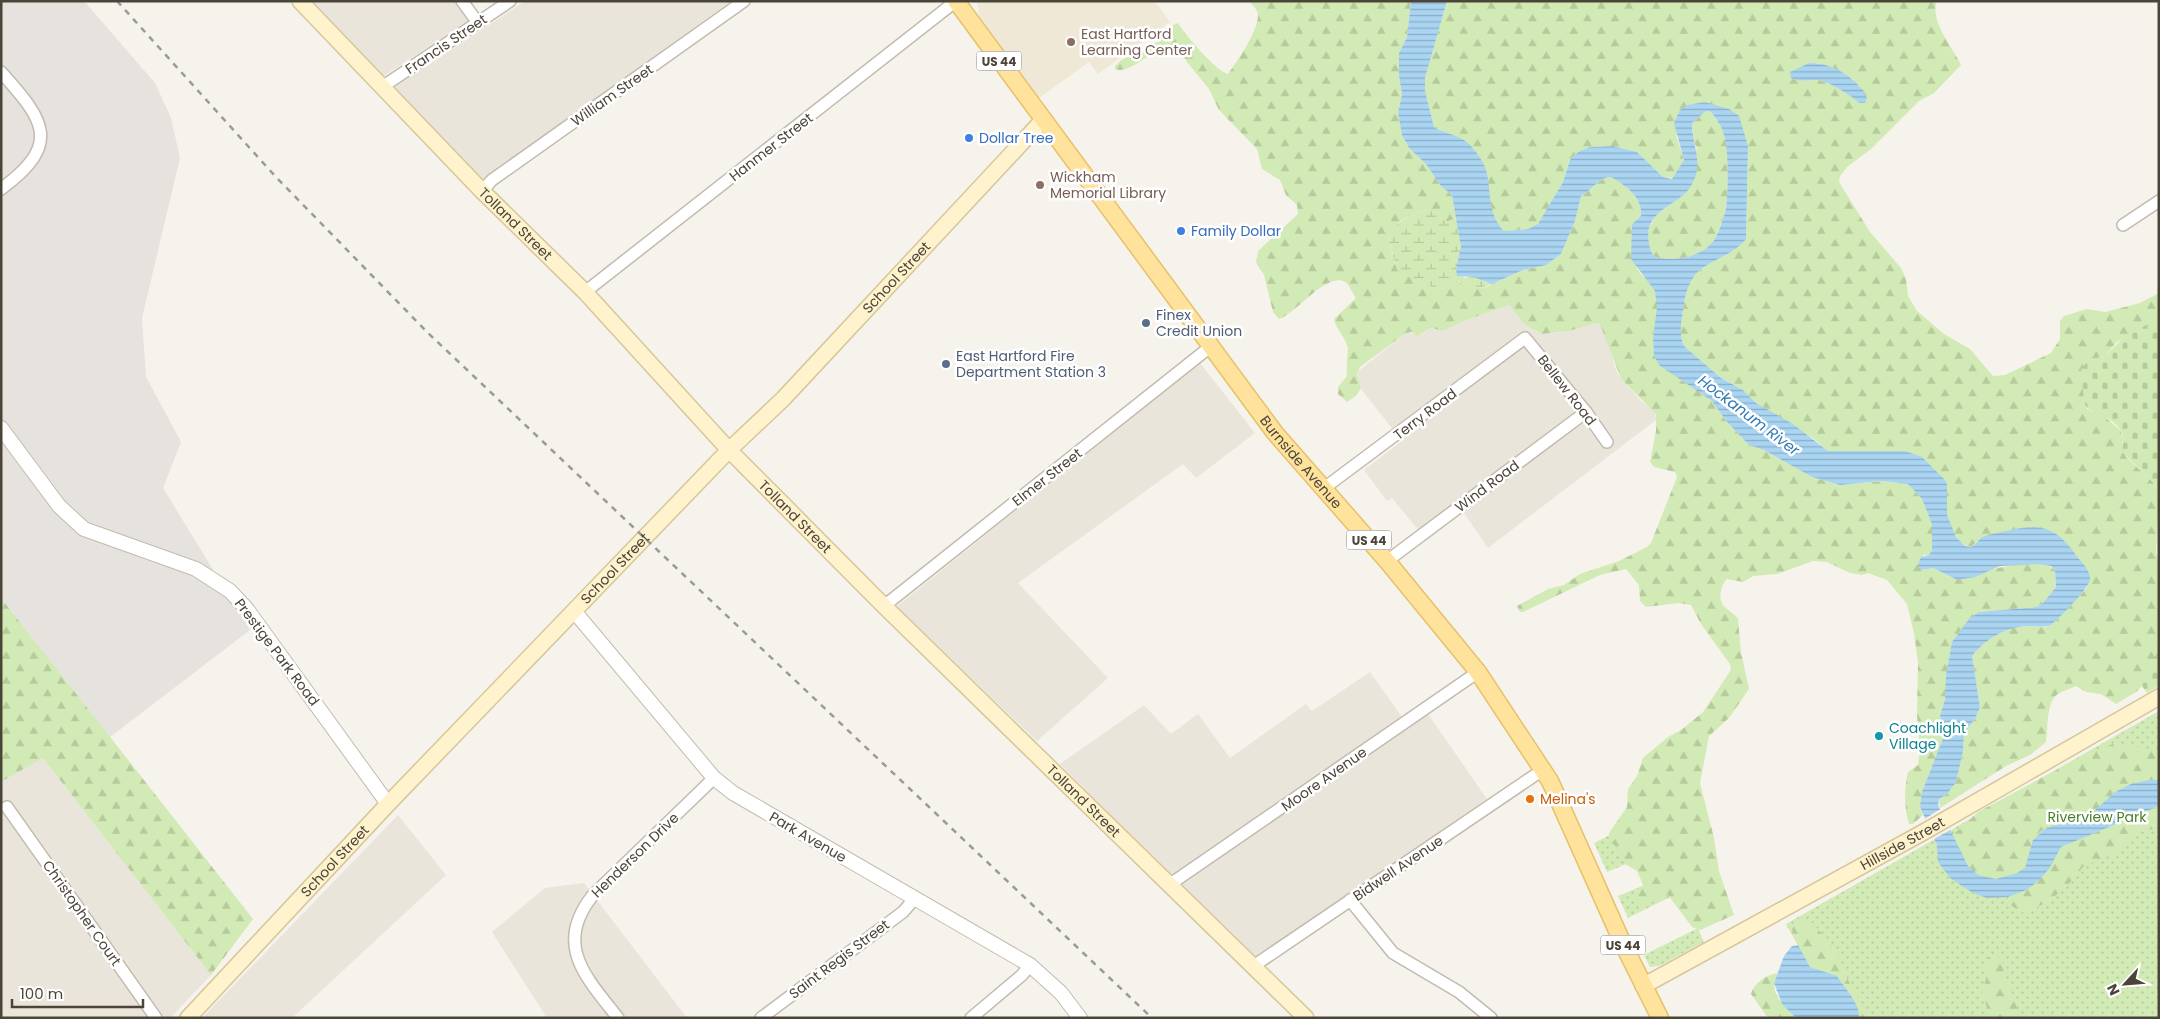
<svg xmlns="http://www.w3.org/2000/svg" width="2160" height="1019" font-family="Poppins,sans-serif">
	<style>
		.residential { fill: #eae5da }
		.industrial { fill: #e6e2dd }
		.education { fill: #efe8d6 }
		.grass { fill: url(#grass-dots); fill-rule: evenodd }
		.forest { fill: url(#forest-firs); fill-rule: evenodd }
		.wetland { fill: url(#wetland-marsh) }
		.cemetery { fill: url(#cemetery-stones) }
		.water { fill: url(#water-rules); fill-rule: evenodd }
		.pier { fill: #f6f3ec }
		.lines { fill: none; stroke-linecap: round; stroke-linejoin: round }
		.minor-casing { stroke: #c2bbae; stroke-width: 14 }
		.tertiary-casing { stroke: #c2bbae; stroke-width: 16 }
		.secondary-casing { stroke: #d6c79b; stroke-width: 18 }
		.primary-casing { stroke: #e6c16a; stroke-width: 19 }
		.minor { stroke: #fff; stroke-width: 11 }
		.tertiary { stroke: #fff; stroke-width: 14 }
		.secondary { stroke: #fff3cd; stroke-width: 15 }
		.primary { stroke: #ffe39c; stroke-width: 16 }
		.rail { stroke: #9a9a9a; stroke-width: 2.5; stroke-dasharray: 6 6; stroke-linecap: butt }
		.education-dot { fill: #8d6e63; stroke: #fff; stroke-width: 2 }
		.shop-dot { fill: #3f7fe0; stroke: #fff; stroke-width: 2 }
		.service-dot { fill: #5c6f8a; stroke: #fff; stroke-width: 2 }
		.culture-dot { fill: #0f9aa8; stroke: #fff; stroke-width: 2 }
		.food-dot { fill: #e8710a; stroke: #fff; stroke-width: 2 }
		.labels { text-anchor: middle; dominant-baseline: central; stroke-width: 5; stroke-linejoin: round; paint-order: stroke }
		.shield { fill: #fff; stroke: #817c74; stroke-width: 1 }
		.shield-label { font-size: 12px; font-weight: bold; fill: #4b4439 }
		.education-label { font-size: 14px; fill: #785e54; stroke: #fff; text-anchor: start }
		.street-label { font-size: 14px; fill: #4b4439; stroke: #fff }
		.shop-label { font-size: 14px; fill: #366cbe; stroke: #fff; text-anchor: start }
		.service-label { font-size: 14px; fill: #4e5e75; stroke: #fff; text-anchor: start }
		.culture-label { font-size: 14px; fill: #0d838f; stroke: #fff; text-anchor: start }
		.food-label { font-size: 14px; fill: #c56008; stroke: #fff; text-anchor: start }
		.park-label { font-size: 14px; fill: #4a7f2a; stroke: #fff }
		.water-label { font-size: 15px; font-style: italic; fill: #2e7ab2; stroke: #fff }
	</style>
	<defs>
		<pattern id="grass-dots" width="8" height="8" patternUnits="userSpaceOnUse" patternTransform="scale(1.25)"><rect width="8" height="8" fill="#d2eab5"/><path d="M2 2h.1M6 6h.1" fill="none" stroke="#b6ca9c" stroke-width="1.8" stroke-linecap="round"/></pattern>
		<pattern id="forest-firs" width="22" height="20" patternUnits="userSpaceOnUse" patternTransform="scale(1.25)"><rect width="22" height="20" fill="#d2eab5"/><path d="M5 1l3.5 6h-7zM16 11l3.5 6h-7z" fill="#b6ca9c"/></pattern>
		<pattern id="wetland-marsh" width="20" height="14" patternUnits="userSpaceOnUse" patternTransform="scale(1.25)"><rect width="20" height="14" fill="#d2eab5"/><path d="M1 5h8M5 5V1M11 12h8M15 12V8" fill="none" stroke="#b6ca9c"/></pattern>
		<pattern id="cemetery-stones" width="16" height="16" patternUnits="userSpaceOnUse" patternTransform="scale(1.25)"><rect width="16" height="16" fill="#d2eab5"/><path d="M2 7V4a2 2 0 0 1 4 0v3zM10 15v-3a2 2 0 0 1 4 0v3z" fill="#b6ca9c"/></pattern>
		<pattern id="water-rules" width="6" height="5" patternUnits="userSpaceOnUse" patternTransform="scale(1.25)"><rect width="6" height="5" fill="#a9d4f2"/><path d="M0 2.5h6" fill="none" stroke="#8caec5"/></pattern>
	</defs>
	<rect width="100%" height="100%" fill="#f6f3ec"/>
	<!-- residential -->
	<g class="residential">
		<path d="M311 1H454L468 21 382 77Z"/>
		<path d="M525 1H731L481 180 393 88Z"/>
		<path d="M1509 305 1524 324 1542 334 1563 332 1595 323 1600 324 1606 334 1615 368 1621 379 1641 401 1655 412 1656 420 1488 548 1457 503 1420 532 1392 498 1387 501 1364 470 1402 441 1361 389 1357 372 1406 333 1422 334 1432 328 1443 331 1464 321Z"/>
		<path d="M1200 363 1255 433 1196 478 1183 464 1018 583 1108 678 1037 741 896 607Z"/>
		<path d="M1370 672 1409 727 1428 714 1487 799 1254 959 1060 764 1144 705 1171 734 1198 714 1230 758 1306 704 1312 711Z"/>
		<path d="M43 758 211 975 170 1018H1V782Z"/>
		<path d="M398 815 446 875 292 1018H202Z"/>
		<path d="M584 883 687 1018H547L492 932 545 888Z"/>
	</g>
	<!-- industrial -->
	<path class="industrial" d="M1 1H84L155 83 171 118 180 158 142 318 146 377 181 442 163 488 250 630 110 737 1 598Z"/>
	<!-- education -->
	<path class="education" d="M977 1H1155L1170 22 1098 74 1089 62 1039 98 979 16Z"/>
	<!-- grass -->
	<g class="grass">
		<path d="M2159 711V1018H1806L1826 996 1786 924ZM2061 889 2046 903 2026 912 2007 901Z"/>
		<path d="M1676 802 1693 836 1607 872 1594 843Z"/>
		<path d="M1674 873 1682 891 1628 918 1618 896Z"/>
		<path d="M1698 928 1704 942 1659 966 1650 967 1644 955Z"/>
	</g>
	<!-- forest -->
	<g class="forest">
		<path d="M1249 1H1411L1407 37 1399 53V76L1402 94 1398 113 1402 135 1409 148 1426 164 1441 186 1452 195 1457 218 1446 222 1435 212 1427 210 1401 220 1388 237 1395 264 1418 283 1441 289 1457 282 1480 288 1486 287 1523 270 1546 265 1561 254 1575 221 1581 196C1592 190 1598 178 1611 177 1625 185 1643 197 1641 216L1632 224C1632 234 1633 262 1638 270 1643 278 1652 281 1655 291 1660 305 1655 323 1653 337L1689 384 1712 401 1727 422 1749 445 1764 450 1812 477 1840 485 1882 481 1908 484 1922 499 1932 523V550L1929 555H1923L1921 570 1933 568 1954 579C1976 574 2038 553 2055 570L2056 587 2043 603 2036 607 1979 612 1950 651 1945 699 1940 716 1944 736 1920 807 1923 815 1913 824H1909C1904 808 1904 789 1908 772L1918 765 1920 750 1917 715 1918 663 1914 633 1907 604 1887 580 1868 573 1862 575 1850 573 1827 562 1813 561 1777 574 1753 576 1743 582 1727 579C1720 585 1717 602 1726 608 1730 612 1735 614 1738 619L1741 652 1749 689 1729 718 1709 736 1700 783 1714 838 1719 871 1734 915 1700 930 1692 927 1668 895 1647 904H1638L1635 896 1644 887 1637 871 1625 864 1619 850 1609 839V833L1627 807 1628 789 1637 776 1643 758 1668 737 1681 730 1703 712 1731 670 1730 664 1701 624 1691 605 1679 603 1646 607 1640 601 1639 585 1626 569 1600 575 1523 612H1520L1517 606 1548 589 1564 585 1580 574 1619 561 1647 547 1651 543 1677 477 1675 472 1654 467 1650 462 1656 431V414L1621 379 1600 324 1595 323 1569 331 1542 334 1524 324 1509 305 1464 321 1443 331 1432 328 1417 336 1412 332 1406 333 1360 367 1357 374 1361 388 1357 395 1347 402 1338 394V387L1347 376C1346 369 1348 350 1348 348 1345 336 1336 330 1334 319L1356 298C1352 293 1350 285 1345 282 1327 271 1296 314 1279 319L1273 312 1264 275 1256 262 1258 251 1298 214 1297 205 1286 195 1280 180 1262 169 1257 149 1219 110 1209 89 1187 62 1182 54 1173 46C1155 45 1130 76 1115 69V66C1127 53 1146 49 1161 40 1169 35 1169 25 1178 23 1186 36 1215 70 1228 74 1237 62 1259 30 1258 14 1257 9 1252 5 1249 1Z"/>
		<path d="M1447 1H1937C1929 21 1953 47 1961 65L1934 93 1919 101 1871 149 1847 167 1840 176 1839 182 1870 232 1901 268 1906 279 1908 296 1917 311 1944 334 1970 349 1993 376 2005 375 2051 353 2060 339V321L2064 316 2087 309 2105 312 2117 309 2140 303 2159 293V319L2117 342 2105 356 2093 359 2082 370 2085 387 2084 404 2087 409 2104 416 2120 430 2123 437 2122 449 2126 457 2152 481 2159 491 2156 553 2159 559V650L2146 673 2144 684 2136 692 2116 704 2101 694 2086 692 2076 686C2070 689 2064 690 2058 694 2046 700 2048 730 2046 742L2030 755 2006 766 1940 808 1939 799 1947 794 1953 784 1963 751 1964 733 1975 719 1980 707 1972 656C1986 639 2005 626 2029 626 2035 626 2042 629 2048 626 2056 623 2059 616 2064 610 2076 598 2100 584 2084 567L1996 533 1980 539 1971 547C1954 545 1945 517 1946 502 1946 493 1948 487 1944 479L1888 451H1828L1814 439 1756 403 1743 390 1721 378 1684 346C1680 338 1680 324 1682 315 1684 303 1686 288 1693 278 1702 262 1732 257 1746 238L1748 146 1705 102 1676 135 1684 160 1675 178 1663 177 1637 152 1613 146 1589 147 1578 152 1570 160 1563 182 1539 224 1528 229 1504 231 1495 222 1489 198 1487 173 1467 142 1434 127 1425 91V78ZM1818 63 1853 79 1859 103C1852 96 1829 81 1818 80 1808 80 1801 82 1791 78L1809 64Z"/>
		<path d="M1706 111 1711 112C1717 119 1722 127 1725 135 1729 150 1728 192 1726 208 1726 211 1717 234 1716 237 1705 257 1675 262 1655 257L1651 253 1647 235 1650 226 1656 215 1681 196 1697 148 1694 142 1692 123Z"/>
		<path d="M1 598 253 919 211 975 43 758 1 782Z"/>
		<path d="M2116 743 2159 751V780C2144 779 2127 782 2115 792 2106 800 2100 810 2089 815 2071 822 2050 820 2036 836 2029 844 2031 856 2027 865 2012 881 1983 884 1968 867 1961 858 1957 845 1953 835L1978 812 2088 753Z"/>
		<path d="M2159 806V827L2138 833 2117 852 2083 867 2066 887 2046 903 2024 913 2008 904V897L2026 890 2037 882 2049 869 2061 847Z"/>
		<path d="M1799 921 1813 923 1835 950 1848 980 1870 1018H1859C1861 1004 1844 987 1836 976 1829 972 1820 973 1813 969 1805 964 1794 935 1791 926Z"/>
		<path d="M1996 956 2003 960C2000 976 2019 998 2018 1018H1991L1982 993 1986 979 1984 965 1989 957Z"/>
		<path d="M1777 973C1777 977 1774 980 1774 984 1774 999 1788 1008 1796 1018H1768L1751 994C1754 983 1766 975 1777 973Z"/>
	</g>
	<!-- wetland -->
	<path class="wetland" d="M1427 210 1435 212 1446 222 1457 218 1461 248 1456 269 1464 278 1473 277 1492 284 1480 288 1457 282 1441 289 1418 283 1397 270 1388 237 1391 231 1402 220Z"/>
	<!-- cemetery -->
	<g class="cemetery">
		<path d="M2159 319V491L2152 481 2122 452C2122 447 2124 441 2123 436 2118 416 2089 414 2085 405 2083 400 2083 379 2081 370L2088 361 2105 356 2126 335Z"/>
		<path d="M2159 650V686L2147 693 2142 686 2145 673Z"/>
	</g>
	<!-- water -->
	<g class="water">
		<path d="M1411 1H1447L1425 78V91L1434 127C1444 133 1461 136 1469 144 1476 151 1484 162 1487 173 1491 194 1488 215 1504 231L1528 229 1538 224 1563 182 1570 160 1578 152 1589 147 1613 146 1637 152 1663 177 1672 179 1684 160 1674 123 1680 110 1688 105 1705 102 1729 109 1739 116 1748 146 1746 239C1732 257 1702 262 1693 278 1687 287 1684 300 1683 311 1681 322 1679 336 1684 346L1721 378 1743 390 1756 403 1793 424 1828 451H1905L1922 457 1944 479 1947 484V515L1956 537 1965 546 1971 547C1975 545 1977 542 1980 539 1986 534 1998 533 2006 531 2039 523 2056 526 2076 555 2080 561 2090 570 2090 578 2091 587 2059 618 2051 625 2043 628 2036 626 2027 626 2005 627 1986 639 1972 656L1980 707 1975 719 1964 733 1963 751 1956 782 1947 794 1939 799 1938 805 1968 866 1978 875 1996 879 2017 873 2025 868 2033 840 2045 829 2072 818 2091 814 2115 792 2131 784 2149 780H2159V806L2061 847 2049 869 2037 882 2026 890 2008 897 1987 898 1973 893 1950 878 1938 862 1937 845 1920 807 1922 792 1944 736 1940 716 1945 699 1946 675 1952 642 1969 619 1979 612 2036 607 2043 603 2056 587 2055 570 2051 566 2039 564 2000 566 1975 577 1957 580 1933 568 1921 570 1918 565 1921 557 1929 555 1932 550V524L1922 499 1908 484 1882 481 1840 485 1812 477 1764 450 1749 445 1727 422 1712 401 1659 365 1654 355 1653 337 1657 308 1655 291 1631 259 1632 224 1641 216C1643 197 1625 185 1611 177 1598 178 1592 190 1581 196L1575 221 1561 254 1546 265 1523 270 1492 284 1473 277 1457 276 1456 269 1461 247 1452 195 1441 186 1426 164 1409 148 1402 135 1398 113 1402 94 1399 76V53L1407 37ZM1706 111 1711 112C1717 119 1722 127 1724 135 1729 150 1728 192 1726 208 1726 211 1718 234 1716 237 1705 257 1675 262 1655 257 1651 253 1650 249 1649 243 1642 209 1681 206 1692 184 1704 163 1692 145 1692 123Z"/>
		<path d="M1809 63C1831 62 1858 78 1867 98L1865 103H1859C1852 96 1828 81 1818 80 1807 80 1801 82 1791 78L1790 72Z"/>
		<path d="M1798 945 1810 967 1837 976C1844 987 1861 1005 1859 1018H1796L1782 1004 1774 983 1784 956 1792 946Z"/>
	</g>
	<!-- pier -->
	<path class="pier" d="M1942 808 1952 829 1932 840 1923 820Z"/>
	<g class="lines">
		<!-- minor casing -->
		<g class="minor-casing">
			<g id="minor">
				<path d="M462 1 478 23"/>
				<path d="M1 72C45 121 62 144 1 189"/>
				<path d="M382 87 510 1"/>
				<path d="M482 191 492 180 744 1"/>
				<path d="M2123 225 2159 201"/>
				<path d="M585 292 956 1"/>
				<path d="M1323 489 1525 338 1586 412 1607 442"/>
				<path d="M1387 561 1586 412"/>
				<path d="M884 606 1210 347"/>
				<path d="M7 807 156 1018"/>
				<path d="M1169 885 1478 672"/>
				<path d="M1350 900 1393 953 1459 992 1491 1018"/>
				<path d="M1252 967 1544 769"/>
				<path d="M618 1018C586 977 553 945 593 895L714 778"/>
				<path d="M761 1018 903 912 915 898"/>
				<path d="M971 1018 1022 975 1030 965"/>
			</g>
		</g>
		<!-- tertiary casing -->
		<g class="tertiary-casing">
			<g id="tertiary">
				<path d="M1 428 59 506 84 529 196 569 230 591 246 608 388 804"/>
				<path d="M574 611 714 778 733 793 1030 965 1061 993 1080 1018"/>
			</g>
		</g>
		<!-- secondary casing -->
		<g class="secondary-casing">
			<g id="secondary">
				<path id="s1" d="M300 1 482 191 585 292 729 450 884 606 1306 1018"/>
				<path id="s2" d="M1643 986 1922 833 2159 697"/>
				<path id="s3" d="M188 1018 388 804 729 450 783 399 1043 120"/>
			</g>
		</g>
		<!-- primary casing -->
		<g class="primary-casing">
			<g id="primary">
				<path id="s4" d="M956 1 1275 433 1387 561 1478 672 1550 781 1623 944 1660 1018"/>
			</g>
		</g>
		<!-- minor -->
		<use href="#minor" class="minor"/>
		<!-- tertiary -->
		<use href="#tertiary" class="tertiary"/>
		<!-- secondary -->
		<use href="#secondary" class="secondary"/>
		<!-- primary -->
		<use href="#primary" class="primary"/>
		<!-- rail -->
		<path class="rail" d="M117 1 275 176 427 332 1152 1018"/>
	</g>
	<!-- markers -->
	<g class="education-dot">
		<circle cx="1071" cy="42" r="5"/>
		<circle cx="1040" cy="185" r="5"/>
	</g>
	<g class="shop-dot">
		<circle cx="969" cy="138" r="5"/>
		<circle cx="1181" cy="231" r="5"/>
	</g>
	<g class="service-dot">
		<circle cx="1146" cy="323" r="5"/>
		<circle cx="946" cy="364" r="5"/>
	</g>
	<circle class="culture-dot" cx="1879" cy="736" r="5"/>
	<circle class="food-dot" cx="1530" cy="799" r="5"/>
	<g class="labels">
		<!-- shield labels -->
		<g class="shield">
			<rect x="976.5" y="51.5" width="45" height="19" rx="4"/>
			<rect x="1346.5" y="530.5" width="45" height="19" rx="4"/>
			<rect x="1600.5" y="935.5" width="45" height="19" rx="4"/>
		</g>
		<g class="shield-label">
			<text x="999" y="61">US 44</text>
			<text x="1369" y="540">US 44</text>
			<text x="1623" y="945">US 44</text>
		</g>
		<!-- education labels -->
		<g class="education-label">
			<text x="1081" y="34">East Hartford<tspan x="1081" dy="16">Learning Center</tspan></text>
			<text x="1050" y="177">Wickham<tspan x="1050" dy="16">Memorial Library</tspan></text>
		</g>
		<!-- street labels -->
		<g class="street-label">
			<text transform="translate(446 44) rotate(-34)">Francis Street</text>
			<text transform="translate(612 95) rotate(-35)">William Street</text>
			<text transform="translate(771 147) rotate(-38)">Hanmer Street</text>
			<text stroke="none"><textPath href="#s1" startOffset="310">Tolland Street</textPath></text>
			<text stroke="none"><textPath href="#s3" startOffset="1025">School Street</textPath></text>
			<text transform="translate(1567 390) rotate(52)">Bellew Road</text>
			<text transform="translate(1425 414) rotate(-37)">Terry Road</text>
			<text stroke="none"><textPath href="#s4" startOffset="576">Burnside Avenue</textPath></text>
			<text transform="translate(1047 477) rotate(-38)">Elmer Street</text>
			<text transform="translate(1487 486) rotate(-37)">Wind Road</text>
			<text stroke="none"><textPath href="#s1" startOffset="715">Tolland Street</textPath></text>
			<text stroke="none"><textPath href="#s3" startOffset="620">School Street</textPath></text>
			<text transform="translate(277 652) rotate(53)">Prestige Park Road</text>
			<text transform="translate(1324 779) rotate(-35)">Moore Avenue</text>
			<text stroke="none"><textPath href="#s1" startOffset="1120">Tolland Street</textPath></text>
			<text transform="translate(808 837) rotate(30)">Park Avenue</text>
			<text stroke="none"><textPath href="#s2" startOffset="296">Hillside Street</textPath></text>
			<text transform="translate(635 855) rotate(-44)">Henderson Drive</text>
			<text stroke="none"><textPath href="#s3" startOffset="215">School Street</textPath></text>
			<text transform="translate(1398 868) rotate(-34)">Bidwell Avenue</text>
			<text transform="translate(82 913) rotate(55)">Christopher Court</text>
			<text transform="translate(839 959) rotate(-37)">Saint Regis Street</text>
		</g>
		<!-- shop labels -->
		<g class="shop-label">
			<text x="979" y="138">Dollar Tree</text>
			<text x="1191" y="231">Family Dollar</text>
		</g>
		<!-- service labels -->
		<g class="service-label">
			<text x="1156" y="315">Finex<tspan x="1156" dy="16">Credit Union</tspan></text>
			<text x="956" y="356">East Hartford Fire<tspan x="956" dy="16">Department Station 3</tspan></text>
		</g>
		<!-- culture labels -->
		<g class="culture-label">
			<text x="1889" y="728">Coachlight<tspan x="1889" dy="16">Village</tspan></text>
		</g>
		<!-- food labels -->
		<g class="food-label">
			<text x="1540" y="799">Melina's</text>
		</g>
		<!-- park labels -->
		<g class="park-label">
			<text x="2097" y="817">Riverview Park</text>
		</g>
		<!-- water labels -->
		<g class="water-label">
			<text transform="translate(1749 415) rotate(37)">Hockanum River</text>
		</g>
	</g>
	<!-- border -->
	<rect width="2160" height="1019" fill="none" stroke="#4b4439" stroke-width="5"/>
	<!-- north arrow -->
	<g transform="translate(2125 984) rotate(244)" stroke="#ffffff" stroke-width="4" paint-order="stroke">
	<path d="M0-4L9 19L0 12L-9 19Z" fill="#4b4439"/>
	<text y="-8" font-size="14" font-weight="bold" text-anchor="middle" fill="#4b4439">N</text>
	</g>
	<!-- scale -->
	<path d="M12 999v8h131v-8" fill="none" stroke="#4b4439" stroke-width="2.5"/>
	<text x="20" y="999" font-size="15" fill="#4b4439" stroke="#ffffff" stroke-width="4" paint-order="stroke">100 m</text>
</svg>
